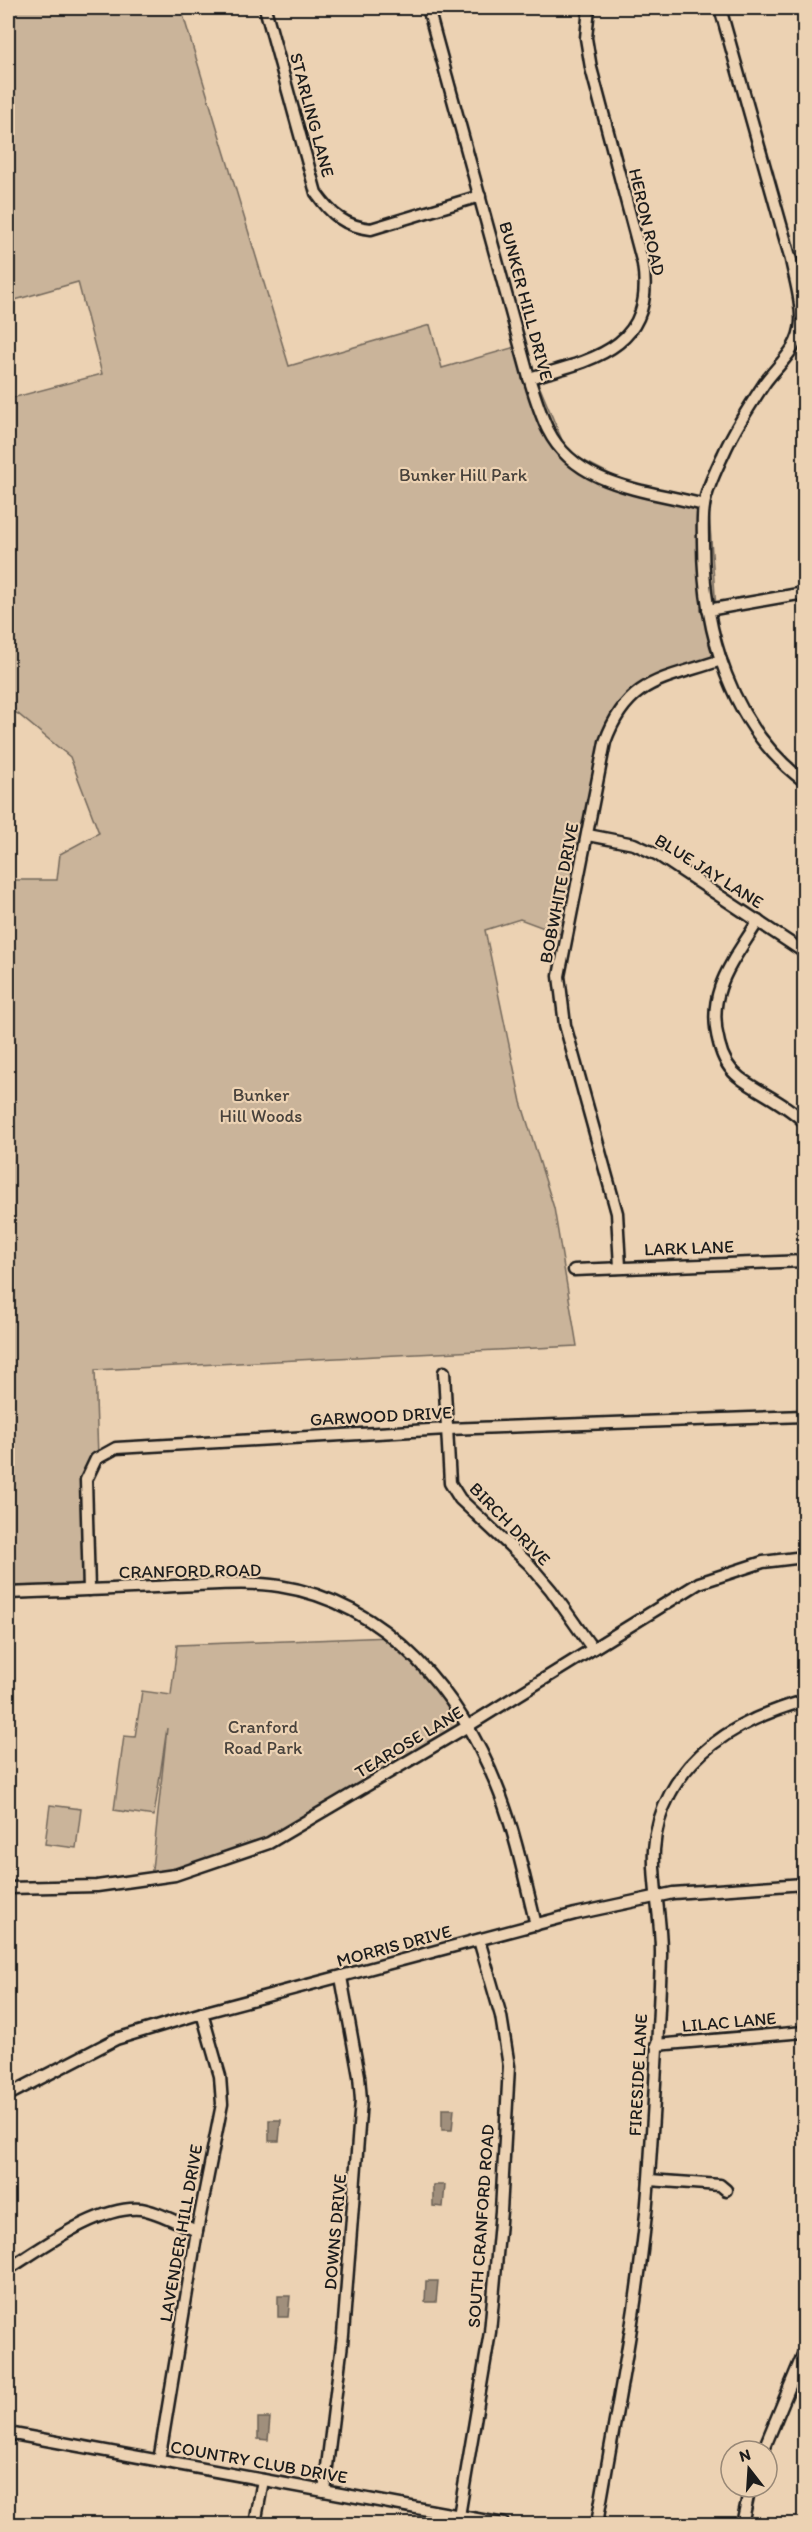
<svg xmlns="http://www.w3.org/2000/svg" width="812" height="2532" font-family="Itim,sans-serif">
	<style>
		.green { fill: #cab49a; stroke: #73685b; stroke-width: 1.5 }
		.water { fill: #a08f7c; stroke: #6b6156; stroke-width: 1.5 }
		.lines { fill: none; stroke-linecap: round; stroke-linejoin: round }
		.street-casing { stroke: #1c1c1c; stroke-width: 15 }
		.street { stroke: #ecd2b3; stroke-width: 10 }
		.labels { text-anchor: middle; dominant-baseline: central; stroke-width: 4.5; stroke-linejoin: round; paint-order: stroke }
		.street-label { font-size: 18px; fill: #1c1c1c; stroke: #ecd2b3 }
		.park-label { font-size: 18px; fill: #48423c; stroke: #ecd2b3 }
	</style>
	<rect width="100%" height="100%" fill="#ecd2b3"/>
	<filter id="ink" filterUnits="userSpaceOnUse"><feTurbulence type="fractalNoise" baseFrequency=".0167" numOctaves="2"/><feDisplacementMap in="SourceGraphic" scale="12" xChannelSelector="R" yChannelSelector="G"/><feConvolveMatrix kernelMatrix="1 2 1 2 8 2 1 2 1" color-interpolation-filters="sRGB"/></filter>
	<g filter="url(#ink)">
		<!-- green -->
		<g class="green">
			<path d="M8 8H181L289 366 430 325 442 368 522 345 567 452 656 498 708 499 720 663 644 692 611 725 571 938 520 919 485 930 521 1102 554 1208 577 1346 95 1370 98 1457 90 1467 89 1590 8 1593V883L9 880H57L60 854 99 833 70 757 18 714 8 709V399L102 374 78 282 8 302Z"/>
			<path d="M391 1637 468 1726 269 1843 151 1879 167 1728 154 1816 114 1810 124 1736 135 1737 142 1691 171 1695 177 1645Z"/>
			<path d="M50 1805 81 1809 76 1848 45 1844Z"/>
		</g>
		<!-- water -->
		<g class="water">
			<path d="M442 2109H454L452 2130H442Z"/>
			<path d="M269 2120H281L279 2141H269Z"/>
			<path d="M433 2185H445L443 2207 433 2206Z"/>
			<path d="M426 2281H438L436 2302H425Z"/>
			<path d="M278 2296H290L288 2317H278Z"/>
			<path d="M258 2418H270L268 2440 258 2439Z"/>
		</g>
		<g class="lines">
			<!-- street casing -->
			<g class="street-casing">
				<g id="street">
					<path d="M265 8 316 193C331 214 344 226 371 229L480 196"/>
					<path d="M428 8 529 378C535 396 540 414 548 430 577 488 649 490 704 505"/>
					<path d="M720 8 791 260C795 280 802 301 801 322 799 350 779 363 764 384 749 407 734 430 723 455 716 470 706 490 704 506 702 518 703 531 703 542 703 631 731 727 804 781"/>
					<path d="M529 378C593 360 656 348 643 264L591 68 586 38 589 8"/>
					<path d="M708 610 804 593"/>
					<path d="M588 835 634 844 658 855 804 952"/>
					<path d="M758 921C733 962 705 992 719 1043 722 1056 728 1069 740 1078 760 1093 787 1104 804 1122"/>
					<path d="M620 1267 617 1213 565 1025 559 976 605 742C628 678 664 680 721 660"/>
					<path d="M574 1270 804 1261"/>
					<path d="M444 1372 450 1483 460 1499 529 1564 551 1590 592 1648"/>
					<path d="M89 1590 86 1480 96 1459 116 1448 447 1429 804 1416"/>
					<path d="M8 1593C63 1591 119 1589 175 1586 210 1585 245 1581 279 1586 389 1603 462 1695 500 1794 516 1836 525 1881 536 1925"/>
					<path d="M8 1888 97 1886 175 1875 269 1843 468 1726 699 1583 763 1562 804 1557"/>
					<path d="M656 2045 804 2032"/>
					<path d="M8 2095 116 2039 202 2013 575 1914 673 1893 804 1884"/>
					<path d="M649 2180 720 2185 726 2190"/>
					<path d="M8 2269C42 2248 99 2205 141 2209 160 2212 179 2224 197 2231"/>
					<path d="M8 2433 504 2524"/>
					<path d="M763 2451 804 2352"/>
					<path d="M159 2461 197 2231 222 2104 220 2076 202 2013"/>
					<path d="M324 2491 343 2335 361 2100 359 2076 341 1977"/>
					<path d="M459 2516 490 2332 501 2211 509 2066 501 2016 479 1940"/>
					<path d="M255 2524 263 2480"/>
					<path d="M597 2524C616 2410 641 2294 649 2178 654 2104 659 2029 661 1955 662 1897 639 1851 670 1794 697 1743 751 1716 804 1701"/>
					<path d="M742 2524 750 2487"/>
				</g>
			</g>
			<!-- street -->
			<use href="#street" class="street"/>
		</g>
	</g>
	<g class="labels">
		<!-- street labels -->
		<g class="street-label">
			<text transform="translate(312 115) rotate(75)">STARLING LANE</text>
			<text transform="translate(647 222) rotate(77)">HERON ROAD</text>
			<text transform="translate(526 301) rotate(75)">BUNKER HILL DRIVE</text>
			<text transform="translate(709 871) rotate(32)">BLUE JAY LANE</text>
			<text transform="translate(559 893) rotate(-79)">BOBWHITE DRIVE</text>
			<text transform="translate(689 1248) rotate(-2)">LARK LANE</text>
			<text transform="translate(381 1416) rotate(-3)">GARWOOD DRIVE</text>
			<text transform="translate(510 1524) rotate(46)">BIRCH DRIVE</text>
			<text transform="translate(190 1571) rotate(-1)">CRANFORD ROAD</text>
			<text transform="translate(409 1742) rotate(-31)">TEAROSE LANE</text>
			<text transform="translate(394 1946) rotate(-15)">MORRIS DRIVE</text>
			<text transform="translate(729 2022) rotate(-5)">LILAC LANE</text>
			<text transform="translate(638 2075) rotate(-87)">FIRESIDE LANE</text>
			<text transform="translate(481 2226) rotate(-86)">SOUTH CRANFORD ROAD</text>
			<text transform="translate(335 2232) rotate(-85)">DOWNS DRIVE</text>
			<text transform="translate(181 2233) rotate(-80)">LAVENDER HILL DRIVE</text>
			<text transform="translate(259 2462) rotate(10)">COUNTRY CLUB DRIVE</text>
		</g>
		<!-- park labels -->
		<g class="park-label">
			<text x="463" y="475">Bunker Hill Park</text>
			<text x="261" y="1095">Bunker<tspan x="261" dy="21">Hill Woods</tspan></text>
			<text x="263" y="1727">Cranford<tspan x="263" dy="21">Road Park</tspan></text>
		</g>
	</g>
	<!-- margin -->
	<rect width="812" height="2532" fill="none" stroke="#ecd2b3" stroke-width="30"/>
	<rect x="15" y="15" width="782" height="2502" fill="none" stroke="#1c1c1c" stroke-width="2" filter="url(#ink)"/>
	<!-- north arrow -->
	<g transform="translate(749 2469) rotate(343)"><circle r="28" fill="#ecd2b3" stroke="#998977" stroke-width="1.5"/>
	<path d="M0-4.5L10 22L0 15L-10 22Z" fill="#1c1c1c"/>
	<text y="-9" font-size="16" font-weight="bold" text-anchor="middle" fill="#1c1c1c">N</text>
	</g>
</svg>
